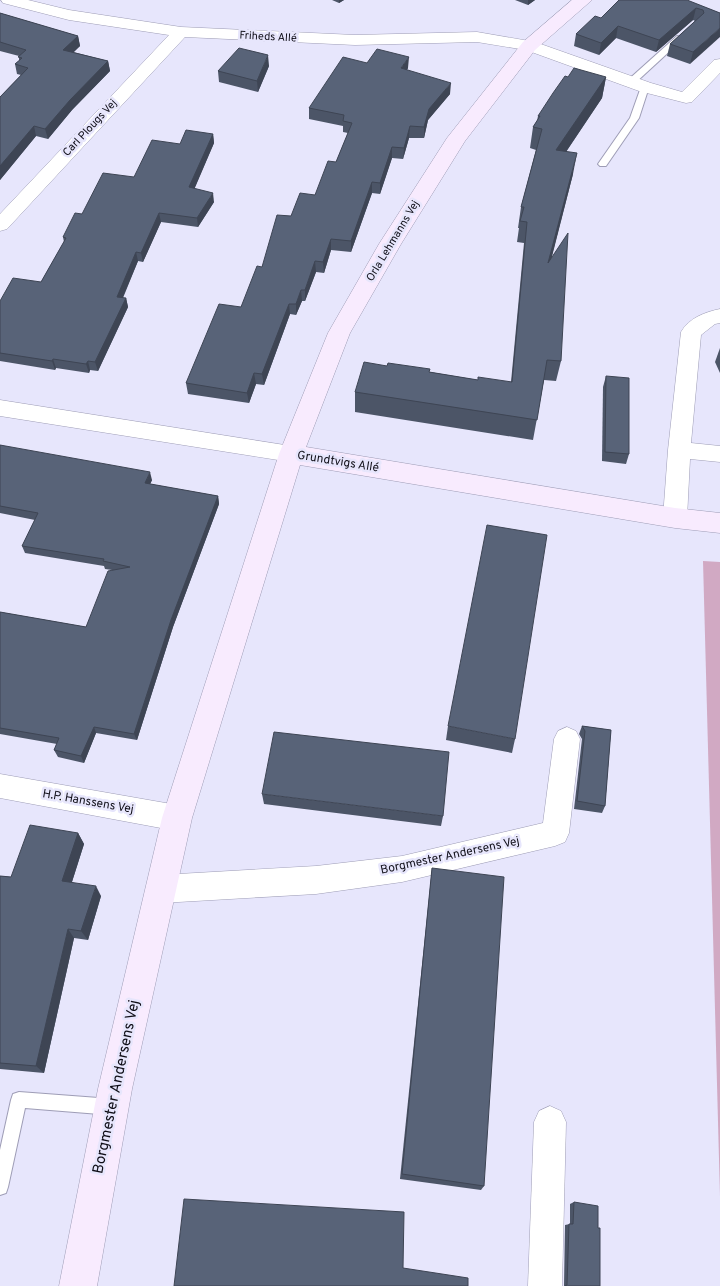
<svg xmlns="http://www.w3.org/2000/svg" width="720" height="1286" font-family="Overpass,sans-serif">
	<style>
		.green { fill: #d1a9c3 }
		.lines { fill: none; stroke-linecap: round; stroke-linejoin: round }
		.lane-casing { stroke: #9e9db6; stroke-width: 2 }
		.street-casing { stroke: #9e9db6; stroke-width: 1 }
		.secondary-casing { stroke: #9e9db6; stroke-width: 1 }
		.lane { fill: #fff; fill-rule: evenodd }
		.street { fill: #fff; fill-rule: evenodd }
		.secondary { fill: #f8ebfe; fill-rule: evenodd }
		.wall { fill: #4c5567 }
		.shaded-wall { fill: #3e4554 }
		.building { fill: #586378; stroke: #3e4554 }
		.labels { text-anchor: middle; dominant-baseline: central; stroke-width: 5; stroke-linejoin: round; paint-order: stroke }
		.far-street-label { font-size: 11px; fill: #0f0e17; stroke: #e7e6fc }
		.street-label { font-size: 12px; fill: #0f0e17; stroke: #e7e6fc }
		.near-street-label { font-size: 15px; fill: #0f0e17; stroke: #e7e6fc }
	</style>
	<rect width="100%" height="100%" fill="#e7e6fc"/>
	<!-- green -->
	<path class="green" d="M703 561 720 562V1196Z"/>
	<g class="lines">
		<!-- lane casing -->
		<g class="lane-casing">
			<g id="lane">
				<path d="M677 36 684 38 634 84H628V80Z"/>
				<path d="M645 84 649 87 639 118 606 166H600L598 164 630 118 641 87Z"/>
				<path d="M19 1092 112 1099 118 1101 120 1107 118 1113 112 1115 25 1108 8 1187 6 1193 0 1195V1150L11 1100 13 1094Z"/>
			</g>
		</g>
		<!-- street casing -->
		<g class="street-casing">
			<g id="street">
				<path d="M1 0H28L69 10 181 27 355 35 477 32 535 42 651 83 682 92 714 60 720 59V73L692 102 686 103 639 91 526 50 477 42 355 45 185 37 7 229 0 231V214L169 35 69 20 3 3Z"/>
				<path d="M720 309V323L715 324 701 335 691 443 720 446V462L690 459 687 518 683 524 675 527 667 524 663 518 668 450 681 332C689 318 705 312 720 309Z"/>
				<path d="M0 400 291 446 299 448 302 454 299 460 291 462 0 416Z"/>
				<path d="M567 727 576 731 580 739 569 833 565 842 555 846 402 882 316 894 161 903 151 899 147 889 151 879 161 875 316 866 402 856 543 823 554 739 558 731Z"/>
				<path d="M0 774 177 805 187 809 191 818 187 827 177 831 0 798Z"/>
				<path d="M550 1106 561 1111 566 1122 562 1286H528L534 1122 539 1111Z"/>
			</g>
		</g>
		<!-- secondary casing -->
		<g class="secondary-casing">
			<path id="secondary" d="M572 0H592L535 50 465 141 401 244 350 333 306 447 675 508 720 513V533L675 528 300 465 192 818 132 1089 97 1286H59L98 1089 162 818 279 454 328 333 379 244 447 138 523 42Z"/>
		</g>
		<!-- lane -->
		<use href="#lane" class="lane"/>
		<!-- street -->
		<use href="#street" class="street"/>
		<!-- secondary -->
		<use href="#secondary" class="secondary"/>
	</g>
	<!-- wall -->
	<g class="wall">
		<path d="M332 0H344L339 3Z"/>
		<path d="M515 0H535L528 5Z"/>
		<path d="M688 1 720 13 690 64 667 56 670 44 695 21 693 20 656 52 616 38 599 55 574 46 576 34 601 18Z"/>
		<path d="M0 13 78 36 80 46 73 52 108 61 110 71 72 110 48 139 36 136 0 180V97L21 75 17 74 15 64 19 61V56L0 51Z"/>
		<path d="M367 63 408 68 407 70 450 94 428 120 424 138H409L403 159 392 158 380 194 372 193 351 252 331 250 324 273 316 272 305 301H302L296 315 290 314 264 385 256 384 249 403 188 394 186 383 241 307 262 267 291 216 315 195 336 162 348 133 343 132V126L309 119V108Z"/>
		<path d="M269 66 258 92 219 82 218 71Z"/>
		<path d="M568 77H606L602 98 566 152 573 174 551 259 561 361 556 381 544 380 533 440 355 412V392L430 372 478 380 511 382 524 243 517 242 519 228H518L521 207 536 150 530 148 533 127 537 121 538 116Z"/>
		<path d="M213 134 214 143 194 189 214 202 198 227 161 222 143 262 138 261 123 298H126L128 307 98 371 90 370 89 373 56 368 55 370 0 361V301L41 282 64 242 63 237 82 214 180 144Z"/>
		<path d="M720 348V373L715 362Z"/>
		<path d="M606 376 629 454 626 464 602 461 603 387Z"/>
		<path d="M0 445 152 480 150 484 218 496 219 504 173 627 137 740 96 733 84 763 58 757 54 750 57 744 0 734V612L86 627 112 570 105 569 104 566 25 553 22 546 35 520 0 513Z"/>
		<path d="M448 726 515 739 512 753 446 740Z"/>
		<path d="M582 726 611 730 605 806 602 813 574 809 582 739 579 734Z"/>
		<path d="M262 794 443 816 441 826 264 804Z"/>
		<path d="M78 833 84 844 72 882 101 896 88 940 74 938 44 1073 0 1069V876L11 877Z"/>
		<path d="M432 868 484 1186 481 1190 400 1179Z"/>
		<path d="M574 1202 600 1286H564L565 1225 570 1224V1204Z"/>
	</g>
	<!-- shaded-wall -->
	<g class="shaded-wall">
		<path d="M339 0H344L339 3Z"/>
		<path d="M528 0H535L528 5Z"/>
		<path d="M696 8 693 20 656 52 659 40Z"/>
		<path d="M618 26 616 38 599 55 601 43Z"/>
		<path d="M720 28V37L690 64 693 52Z"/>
		<path d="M78 36 80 46 66 60 63 50Z"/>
		<path d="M268 55 269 66 258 92 257 81Z"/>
		<path d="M409 57 408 68 400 79 401 68Z"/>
		<path d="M108 61 110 71 72 110 48 139 45 129 70 100Z"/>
		<path d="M606 77 602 98 553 171 556 150Z"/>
		<path d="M451 83 450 94 428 120 424 138V127L429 109Z"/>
		<path d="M34 126 36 136 0 180V166Z"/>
		<path d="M410 126 409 138 403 159 404 148Z"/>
		<path d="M213 134 214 143 191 197 189 187Z"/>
		<path d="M392 147V158L380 194V183Z"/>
		<path d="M577 153 573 174 545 284 548 263Z"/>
		<path d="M372 182V193L351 252V241Z"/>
		<path d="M213 193 214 202 198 227 197 218Z"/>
		<path d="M159 213 161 222 143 262 141 253Z"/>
		<path d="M331 239V250L324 273 323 262Z"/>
		<path d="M136 252 138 261 119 306 117 297Z"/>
		<path d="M315 261 316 272 305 301V290Z"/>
		<path d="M301 290 302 301 296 315V304Z"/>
		<path d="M126 298 128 307 98 371 95 362Z"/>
		<path d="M289 304 290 314 264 385 262 374Z"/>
		<path d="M53 359 56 368 55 370 52 361Z"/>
		<path d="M88 361 90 370 89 373 86 364Z"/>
		<path d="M254 373 256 384 249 403 247 393Z"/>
		<path d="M150 472 152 480 147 491 145 483Z"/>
		<path d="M218 496 219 504 173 627 137 740 134 734 171 620Z"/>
		<path d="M94 727 96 733 84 763 81 756Z"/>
		<path d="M78 833 84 844 69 891 62 881Z"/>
		<path d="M96 886 101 896 88 940 81 931Z"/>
		<path d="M68 929 74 938 44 1073 36 1066Z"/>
	</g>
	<!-- building -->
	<g class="building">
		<path d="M619 0H687L720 13V28L693 52 670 44 704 13 703 10 696 8 659 40 618 26 601 43 576 34 595 16 601 18Z"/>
		<path d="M0 13 78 36 63 50 108 61 70 100 45 129 34 126 0 166V97L28 68 15 64 22 58 18 57 26 50 0 42Z"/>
		<path d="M239 48 268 55 257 81 218 71Z"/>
		<path d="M377 49 409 57 401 68 451 83 429 109 424 127 410 126 404 148 392 147 380 183 372 182 351 241 331 239 323 262 315 261 305 290H301L296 304H289L262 374 254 373 247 393 186 383 219 304 241 307 257 266 262 267 277 215 291 216 300 193 315 195 328 161 336 162 352 123 343 121 344 115 309 108 343 57 367 63Z"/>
		<path d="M574 68 606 77 556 150 577 153 548 263 568 233 561 361 547 360 537 420 355 392 364 362 387 366 388 363 430 369 429 372 478 380V377L512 382 527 222 520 221 524 207H521L542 129 533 127 540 116H538L553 93 565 76 568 77Z"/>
		<path d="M186 130 213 134 189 187 213 193 197 218 159 213 141 253 136 252 117 297 126 298 95 362 88 361 86 364 53 359 52 361 0 353V301L13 278 41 282 66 238 63 237 75 213 82 214 103 173 134 177 152 140 180 144Z"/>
		<path d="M606 376 629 378V454L605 452Z"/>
		<path d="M0 445 150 472 145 483 218 496 171 620 134 734 94 727 81 756 54 750 59 738 0 728V612L86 627 108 571 130 567 103 561 104 559 22 546 38 513 0 506Z"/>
		<path d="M487 525 547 535 515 739 448 726Z"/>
		<path d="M582 726 611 730 605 806 577 801 585 731Z"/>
		<path d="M274 732 449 752 443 816 262 794Z"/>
		<path d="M30 825 78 833 62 881 96 886 81 931 68 929 36 1066 0 1063V876L11 877Z"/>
		<path d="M432 868 504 877 484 1186 402 1174Z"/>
		<path d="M184 1199 404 1212 403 1268 468 1278V1286H174Z"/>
		<path d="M574 1202 598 1206V1228H600V1286H565L567 1285 569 1224H573Z"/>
	</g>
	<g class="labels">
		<!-- far-street labels -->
		<g class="far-street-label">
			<text transform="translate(268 37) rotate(3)">Friheds Allé</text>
			<text transform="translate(90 128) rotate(-47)">Carl Plougs Vej</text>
			<text transform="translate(393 241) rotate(-59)">Orla Lehmanns Vej</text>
		</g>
		<!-- street labels -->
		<g class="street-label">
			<text transform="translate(338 462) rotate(9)">Grundtvigs Allé</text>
			<text transform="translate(88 802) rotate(10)">H.P. Hanssens Vej</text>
			<text transform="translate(450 856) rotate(-12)">Borgmester Andersens Vej</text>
		</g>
		<!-- near-street labels -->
		<g class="near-street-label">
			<text transform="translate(117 1087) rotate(-78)">Borgmester Andersens Vej</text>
		</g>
	</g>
</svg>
